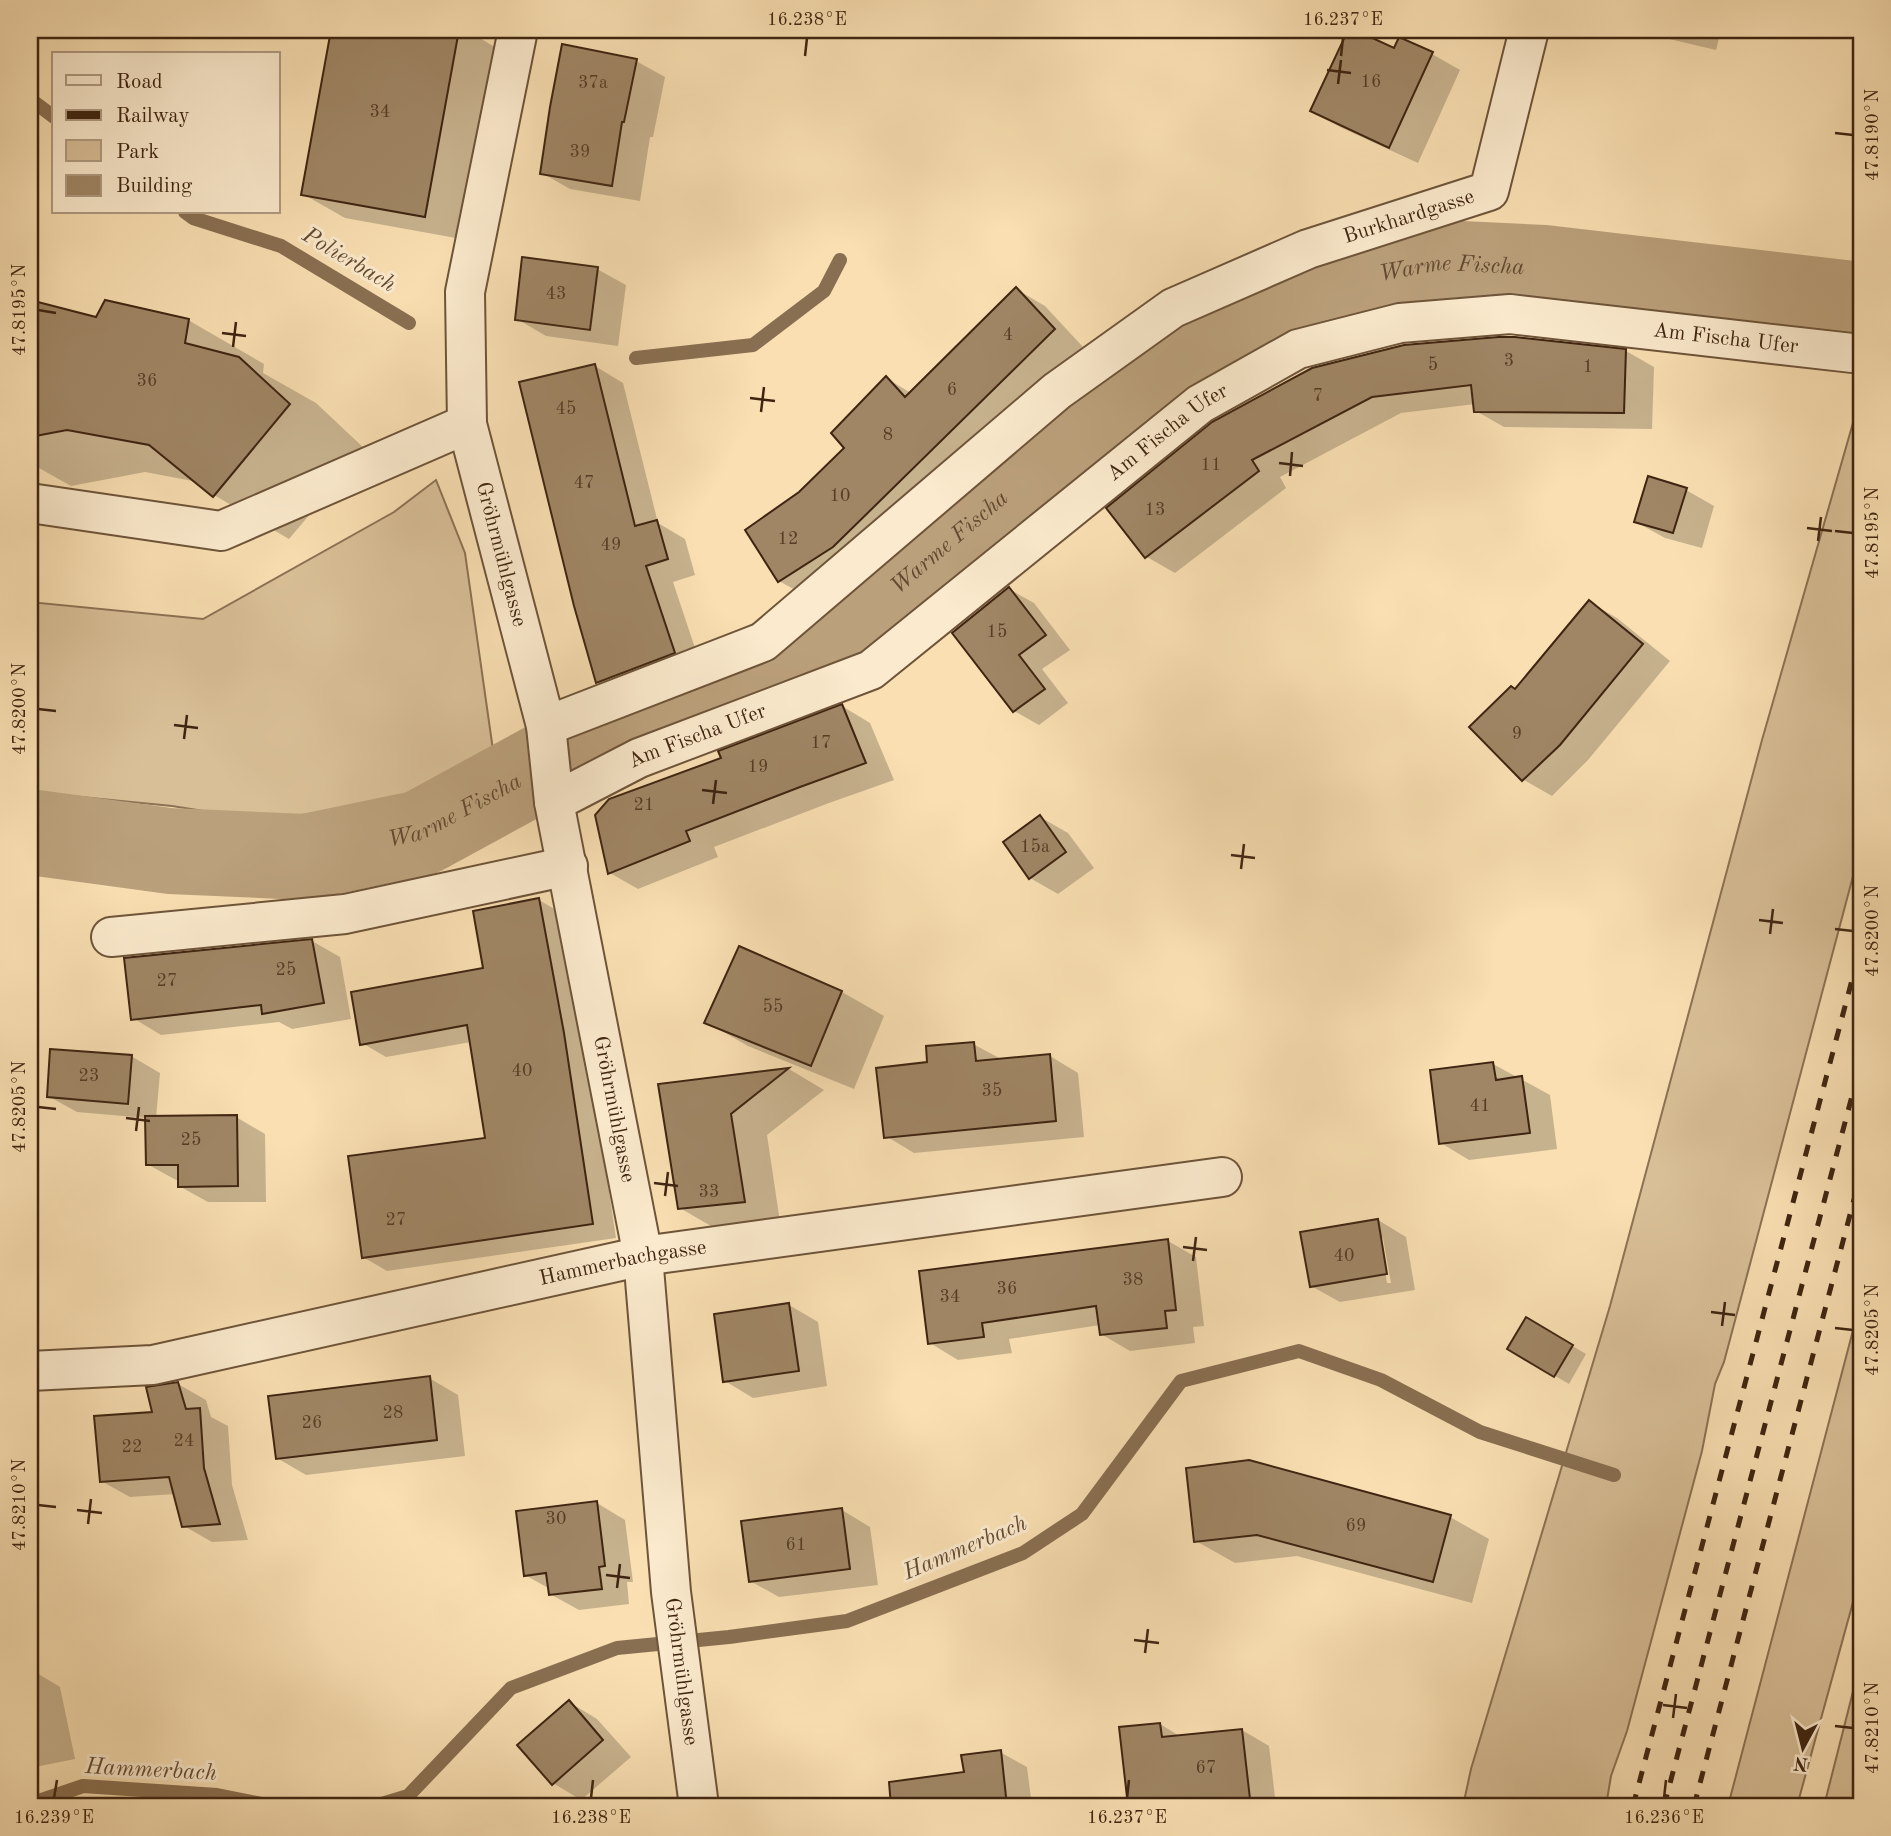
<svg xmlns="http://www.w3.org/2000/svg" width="1891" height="1836" font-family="'Old Standard TT',serif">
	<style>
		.green { fill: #d9bf97; stroke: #8c7254; stroke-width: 2 }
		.shadow { fill: #0003; fill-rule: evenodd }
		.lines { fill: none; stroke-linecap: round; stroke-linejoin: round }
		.stream { stroke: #896f51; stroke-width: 14 }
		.river { stroke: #baa07b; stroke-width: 86 }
		.building { fill: #a08665; stroke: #3f2511; stroke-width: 2 }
		.minor-casing { stroke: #6e5439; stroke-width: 42 }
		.minor { stroke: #fbeacd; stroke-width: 38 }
		.rail { stroke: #3f2511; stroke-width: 5; stroke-dasharray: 12 12; stroke-linecap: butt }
		.ticks { fill: none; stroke: #3f2511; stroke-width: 2.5 }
		.labels { text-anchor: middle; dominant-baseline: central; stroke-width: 6; stroke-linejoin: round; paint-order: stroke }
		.number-label { font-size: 18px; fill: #573d26 }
		.street-label { font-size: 21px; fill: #3f2511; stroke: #fbeacd }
		.water-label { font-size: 23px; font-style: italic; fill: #644a31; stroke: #fbeacd }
		.neatline { fill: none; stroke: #3f2511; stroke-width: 2.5 }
		.ticks-label { font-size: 18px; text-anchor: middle; fill: #3f2511 }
	</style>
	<rect width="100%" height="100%" fill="#f9dfb2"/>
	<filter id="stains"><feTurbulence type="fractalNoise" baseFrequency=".00286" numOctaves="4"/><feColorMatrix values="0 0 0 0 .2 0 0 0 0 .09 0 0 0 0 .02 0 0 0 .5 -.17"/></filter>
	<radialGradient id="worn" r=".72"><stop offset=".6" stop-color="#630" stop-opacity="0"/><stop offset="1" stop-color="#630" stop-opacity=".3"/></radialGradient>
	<!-- green -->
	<g class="green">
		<path d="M1861 395V846L1724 1362 1715 1384 1702 1451 1627 1731 1611 1776 1606 1806H1463L1471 1769 1610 1306 1762 740Z"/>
		<path d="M436 480 465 553 494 757 422 809 312 828 172 806 30 792V602L203 619 394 512Z"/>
		<path d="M1861 1300V1573L1797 1806H1728Z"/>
		<path d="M1861 1660V1806H1824Z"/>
	</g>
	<!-- shadow -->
	<g class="shadow">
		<path d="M332 30H481L480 38 501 51 467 240 345 218 303 194Z"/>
		<path d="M1350 30 1395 50 1432 54 1460 70 1418 163 1340 127 1312 111Z"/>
		<path d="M1631 30H1721L1716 50Z"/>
		<path d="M636 61 665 77 653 137H650L640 201 570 189 542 173Z"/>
		<path d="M30 256 37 289 30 291Z"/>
		<path d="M597 269 626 285 618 346 546 336 517 319Z"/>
		<path d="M1016 289 1045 306 1083 347 862 563 808 597 779 581 800 494 847 448 886 378 911 393Z"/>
		<path d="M46 306 97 319 188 320 264 364 263 373 316 403 365 449 289 539 214 495 198 482 145 472 71 486 30 463V309Z"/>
		<path d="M1626 351 1654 367 1652 429 1504 427 1476 411 1475 404 1401 413 1280 477 1286 488 1175 573 1147 557 1313 370Z"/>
		<path d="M595 366 623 383 658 523 685 539 695 575 673 582 702 669 626 698 597 682Z"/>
		<path d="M1686 490 1714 506 1702 548 1665 538 1636 522Z"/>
		<path d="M1009 589 1034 603 1070 650 1042 669 1068 703 1039 725 1014 711Z"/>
		<path d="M1589 602 1617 618 1670 661 1588 760 1552 796 1524 780 1471 727 1516 691Z"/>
		<path d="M842 706 870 723 894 780 829 803 714 847 718 857 638 889 610 873Z"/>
		<path d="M1040 817 1068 833 1094 868 1058 894 1030 878Z"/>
		<path d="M539 900 563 914 588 1048 616 1238 387 1271 363 1257 487 1139 471 1042 386 1057 362 1043 485 969Z"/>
		<path d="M312 941 340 957 351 1019 292 1029 279 1022 161 1035 133 1018Z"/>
		<path d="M740 948 842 992 884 1016 854 1089 748 1046 706 1022Z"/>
		<path d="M973 1044 1003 1060 1050 1056 1078 1073 1084 1137 914 1153 886 1136 929 1063Z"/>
		<path d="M131 1056 160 1073 156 1118 236 1117 265 1134 266 1202H208L179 1186V1180H176L147 1164V1118L77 1112 48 1096Z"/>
		<path d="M1493 1064 1550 1095 1557 1149 1469 1160 1441 1143Z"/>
		<path d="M789 1069 824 1090 767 1135 780 1222 716 1229 680 1208 660 1086Z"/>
		<path d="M1378 1220 1406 1237 1415 1290 1340 1302 1311 1286ZM1380 1238H1383L1391 1283H1387Z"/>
		<path d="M1168 1241 1196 1257 1204 1326 1193 1327 1195 1343 1130 1351 1101 1334 1100 1325 1009 1339 1012 1353 958 1360 930 1343Z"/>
		<path d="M789 1305 818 1322 827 1386 753 1398 725 1381Z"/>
		<path d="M1527 1319 1586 1354 1569 1384 1509 1349Z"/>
		<path d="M429 1378 458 1395 465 1456 306 1475 277 1458Z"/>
		<path d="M178 1384 206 1400 211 1417 228 1426 232 1485 248 1540 212 1542 184 1526 175 1494 130 1497 101 1481Z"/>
		<path d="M1187 1469 1450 1517 1489 1539 1472 1603 1297 1556 1235 1563 1196 1541Z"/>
		<path d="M597 1503 625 1520 633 1582H627L629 1604 579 1610 550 1594V1589L525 1575Z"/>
		<path d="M842 1510 870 1527 878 1585 779 1597 750 1581Z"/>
		<path d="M32 1670 60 1687 75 1759 30 1768V1671Z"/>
		<path d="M569 1702 597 1719 631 1757 581 1800 553 1783Z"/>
		<path d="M1160 1724 1181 1737 1242 1730 1269 1746 1276 1806H1060L1129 1798Z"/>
		<path d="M1000 1752 1027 1767 1032 1806H936L933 1778 965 1774Z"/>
	</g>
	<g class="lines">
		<!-- stream -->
		<g class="stream">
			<path d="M30 99 54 117"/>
			<path d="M185 212 193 218 281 246 409 323"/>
			<path d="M636 358 753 345 824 291 840 260"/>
			<path d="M30 1804 83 1786 217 1795 272 1806"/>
			<path d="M375 1806 408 1796 511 1688 617 1648 729 1637 847 1621 1023 1553 1082 1514 1181 1381 1299 1351 1381 1380 1480 1432 1614 1475"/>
		</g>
		<!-- river -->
		<path class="river" id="s1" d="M30 832 170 851 305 857 421 833 610 730 742 675 823 639 880 601 1110 405 1185 348 1246 315 1330 283 1439 263 1544 268 1861 305"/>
	</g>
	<!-- building -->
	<g class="building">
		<path d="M331 30H459L425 217 301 195Z"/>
		<path d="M1348 30H1355L1394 48 1399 37 1433 52 1389 148 1310 111Z"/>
		<path d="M562 44 637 59 624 122H622L612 186 540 174 550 107Z"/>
		<path d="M522 257 598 267 590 330 515 320Z"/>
		<path d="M1016 287 1055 329 833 547 778 582 745 530 799 492 844 448 831 433 886 376 905 397Z"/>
		<path d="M30 300 96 317 105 300 189 319 185 343 239 357 290 404 213 497 149 445 67 430 30 437Z"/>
		<path d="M1498 337H1515L1626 349 1624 413 1474 412 1471 385 1372 397 1252 460 1259 471 1145 558 1106 508 1212 422 1312 368 1404 345Z"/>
		<path d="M595 364 635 526 657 520 668 559 646 566 675 653 596 683 574 606 519 382Z"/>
		<path d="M1648 476 1687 488 1673 533 1634 522Z"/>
		<path d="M1009 587 1046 635 1019 655 1045 689 1013 712 952 633Z"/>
		<path d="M1589 600 1643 644 1560 745 1522 781 1469 727 1511 686 1515 689Z"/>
		<path d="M842 704 866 763 800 787 686 831 690 841 608 874 595 815 609 799 721 758 718 751Z"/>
		<path d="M1040 815 1066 852 1029 879 1003 842Z"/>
		<path d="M539 898 564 1033 593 1224 362 1258 348 1156 485 1138 467 1025 360 1045 351 992 483 968 473 911Z"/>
		<path d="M312 939 324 1003 262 1014 261 1005 131 1020 124 958Z"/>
		<path d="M739 946 842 991 811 1066 704 1023Z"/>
		<path d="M974 1042 976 1061 1050 1054 1056 1121 884 1138 876 1068 927 1062 926 1046Z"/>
		<path d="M50 1049 132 1055 128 1104 47 1097Z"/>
		<path d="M1493 1062 1496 1080 1522 1076 1530 1133 1439 1144 1430 1070Z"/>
		<path d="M789 1068 731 1114 745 1202 678 1209 658 1084Z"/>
		<path d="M237 1115 238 1186 178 1187V1165H146L145 1116Z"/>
		<path d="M1378 1219 1387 1274 1310 1287 1300 1232Z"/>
		<path d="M1168 1239 1176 1310 1165 1311 1167 1328 1100 1335 1096 1306 982 1323 984 1337 928 1344 919 1271Z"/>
		<path d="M789 1303 799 1371 723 1382 714 1314Z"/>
		<path d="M1526 1317 1573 1345 1554 1377 1507 1349Z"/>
		<path d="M430 1376 437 1440 276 1459 268 1396Z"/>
		<path d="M178 1382 186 1409 200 1408 204 1468 220 1524 182 1527 169 1477 100 1482 94 1416 152 1412 146 1387Z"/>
		<path d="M1249 1460 1451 1515 1433 1582 1257 1535 1194 1542 1186 1468Z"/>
		<path d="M597 1501 605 1566 599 1567 602 1589 549 1595 546 1573 524 1576 516 1511Z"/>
		<path d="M842 1508 850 1569 749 1582 741 1521Z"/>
		<path d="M569 1700 603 1740 552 1785 517 1745Z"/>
		<path d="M1160 1723 1162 1737 1242 1729 1250 1799 1187 1806H1128L1119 1727Z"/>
		<path d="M1001 1750 1007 1806H891L889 1782 964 1772 961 1755Z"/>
	</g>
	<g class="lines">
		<!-- minor casing -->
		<g class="minor-casing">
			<g id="minor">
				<path id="s2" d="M518 30 465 292 467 424 546 726 554 802 643 1256 671 1592 699 1806"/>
				<path d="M30 503 221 531 467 424"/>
				<path id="s3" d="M546 726 763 642 1057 391 1173 308 1308 249 1489 191 1529 30"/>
				<path id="s4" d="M554 802 639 758 871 670 1200 404 1298 349 1400 323 1510 314 1861 354"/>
				<path d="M111 937 345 914 568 866"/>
				<path id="s5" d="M30 1371 153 1365 643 1256 1222 1177"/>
			</g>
		</g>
		<!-- minor -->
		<use href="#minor" class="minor"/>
		<!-- rail -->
		<g class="rail">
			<path d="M1633 1806 1861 946"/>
			<path d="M1664 1806 1861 1062"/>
			<path d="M1694 1806 1861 1173"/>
		</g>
	</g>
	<!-- ticks -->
	<path class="ticks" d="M805 56 807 38M1341 56 1343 38M1327 70 1351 73M1338 84 1341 60M1835 133 1853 135M38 310 56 313M222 333 246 336M233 347 236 322M750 398 775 401M761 412 764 387M1279 463 1303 466M1290 476 1292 452M1807 528 1832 531M1835 531 1853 533M1818 541 1821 517M38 709 56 711M174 725 198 728M184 739 187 715M702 790 727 793M713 804 716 780M1231 855 1255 858M1241 869 1244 844M1759 920 1783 923M1835 929 1853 931M1770 934 1773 909M38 1107 56 1109M126 1118 150 1121M136 1131 139 1107M654 1183 678 1186M665 1196 668 1172M1183 1247 1207 1250M1193 1261 1196 1237M1711 1312 1735 1315M1722 1326 1725 1302M1835 1328 1853 1330M38 1505 56 1507M77 1510 102 1513M88 1524 91 1499M606 1575 630 1578M617 1588 620 1564M1134 1640 1159 1643M1145 1653 1148 1629M1663 1705 1687 1708M1673 1718 1676 1694M1835 1726 1853 1728M54 1798 57 1780M591 1798 593 1780M1127 1798 1129 1780M1664 1798 1666 1780"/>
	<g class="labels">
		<!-- number labels -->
		<g class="number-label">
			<text x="1371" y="82">16</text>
			<text x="593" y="83">37a</text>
			<text x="380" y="112">34</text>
			<text x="580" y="152">39</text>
			<text x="556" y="294">43</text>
			<text x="1008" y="335">4</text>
			<text x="1509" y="361">3</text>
			<text x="1433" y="365">5</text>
			<text x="1588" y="367">1</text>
			<text x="147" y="381">36</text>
			<text x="952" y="390">6</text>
			<text x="1318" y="396">7</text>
			<text x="566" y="409">45</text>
			<text x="888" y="435">8</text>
			<text x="1211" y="465">11</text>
			<text x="584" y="483">47</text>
			<text x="840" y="496">10</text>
			<text x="1155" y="510">13</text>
			<text x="788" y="539">12</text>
			<text x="611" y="545">49</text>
			<text x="997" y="632">15</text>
			<text x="1517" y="734">9</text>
			<text x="821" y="743">17</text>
			<text x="758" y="767">19</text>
			<text x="644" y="805">21</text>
			<text x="1035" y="847">15a</text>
			<text x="286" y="970">25</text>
			<text x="167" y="981">27</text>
			<text x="773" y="1007">55</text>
			<text x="522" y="1071">40</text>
			<text x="89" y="1076">23</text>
			<text x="992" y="1091">35</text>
			<text x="1480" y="1106">41</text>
			<text x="191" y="1140">25</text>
			<text x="709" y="1192">33</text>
			<text x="396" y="1220">27</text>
			<text x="1344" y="1256">40</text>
			<text x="1133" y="1280">38</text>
			<text x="1007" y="1289">36</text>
			<text x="950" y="1297">34</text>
			<text x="393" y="1413">28</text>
			<text x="312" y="1423">26</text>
			<text x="184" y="1441">24</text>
			<text x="132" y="1447">22</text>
			<text x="556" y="1519">30</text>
			<text x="1356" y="1526">69</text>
			<text x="796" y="1545">61</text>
			<text x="1206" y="1768">67</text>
		</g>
		<!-- street labels -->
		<g class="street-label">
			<text stroke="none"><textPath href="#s3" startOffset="1015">Burkhardgasse</textPath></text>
			<text stroke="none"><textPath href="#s4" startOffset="1312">Am Fischa Ufer</textPath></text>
			<text stroke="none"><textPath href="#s4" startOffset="724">Am Fischa Ufer</textPath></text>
			<text stroke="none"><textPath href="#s2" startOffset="534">Gröhrmühlgasse</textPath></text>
			<text stroke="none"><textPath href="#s4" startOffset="158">Am Fischa Ufer</textPath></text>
			<text stroke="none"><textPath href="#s2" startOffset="1101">Gröhrmühlgasse</textPath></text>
			<text stroke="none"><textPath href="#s5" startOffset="604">Hammerbachgasse</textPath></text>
			<text stroke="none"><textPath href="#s2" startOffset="1668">Gröhrmühlgasse</textPath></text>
		</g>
		<!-- water labels -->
		<g class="water-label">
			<text transform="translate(349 260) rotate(31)">Polierbach</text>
			<text stroke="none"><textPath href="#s1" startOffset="1589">Warme Fischa</textPath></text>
			<text stroke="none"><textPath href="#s1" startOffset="1001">Warme Fischa</textPath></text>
			<text stroke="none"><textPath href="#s1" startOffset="434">Warme Fischa</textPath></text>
			<text transform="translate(965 1548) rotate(-23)">Hammerbach</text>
			<text transform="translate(151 1770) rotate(3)">Hammerbach</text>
		</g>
	</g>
	<!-- margin -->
	<rect width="1891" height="1836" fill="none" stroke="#f9dfb2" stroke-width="77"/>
	<!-- legend -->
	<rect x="52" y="52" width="228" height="161" fill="#fbeacd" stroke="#b09b82" stroke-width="2"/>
	<rect x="66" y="75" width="35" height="10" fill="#fbeacd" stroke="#b09b82" stroke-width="2"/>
	<text x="116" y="88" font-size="21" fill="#3f2511">Road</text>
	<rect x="66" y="110" width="35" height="10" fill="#3f2511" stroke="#b09b82" stroke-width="2"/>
	<text x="116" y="122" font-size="21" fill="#3f2511">Railway</text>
	<rect x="66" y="140" width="35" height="21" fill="#d9bf97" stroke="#b09b82" stroke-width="2"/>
	<text x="116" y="158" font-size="21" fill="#3f2511">Park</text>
	<rect x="66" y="175" width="35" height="21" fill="#a08665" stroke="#b09b82" stroke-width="2"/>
	<text x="116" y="192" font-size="21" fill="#3f2511">Building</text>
	<!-- north arrow -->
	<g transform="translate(1803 1748) rotate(187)" stroke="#fbeacd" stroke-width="5" paint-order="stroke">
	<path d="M0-5L12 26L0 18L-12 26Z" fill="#3f2511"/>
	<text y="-10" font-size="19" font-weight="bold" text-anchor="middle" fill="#3f2511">N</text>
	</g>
	<rect x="38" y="38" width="1815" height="1760" class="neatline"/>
	<g class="ticks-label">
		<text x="807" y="25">16.238°E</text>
		<text x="1343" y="25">16.237°E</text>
		<text transform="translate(1872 135) rotate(-90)" y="6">47.8190°N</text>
		<text transform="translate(19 310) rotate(-90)" y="6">47.8195°N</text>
		<text transform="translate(1872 533) rotate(-90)" y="6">47.8195°N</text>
		<text transform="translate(19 709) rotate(-90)" y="6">47.8200°N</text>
		<text transform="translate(1872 931) rotate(-90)" y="6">47.8200°N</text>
		<text transform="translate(19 1107) rotate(-90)" y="6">47.8205°N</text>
		<text transform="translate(1872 1330) rotate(-90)" y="6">47.8205°N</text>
		<text transform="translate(19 1505) rotate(-90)" y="6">47.8210°N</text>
		<text transform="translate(1872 1728) rotate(-90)" y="6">47.8210°N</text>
		<text x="54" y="1823">16.239°E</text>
		<text x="591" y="1823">16.238°E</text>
		<text x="1127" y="1823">16.237°E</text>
		<text x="1664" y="1823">16.236°E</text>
	</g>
	<rect width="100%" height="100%" filter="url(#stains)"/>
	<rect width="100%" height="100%" fill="url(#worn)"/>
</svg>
